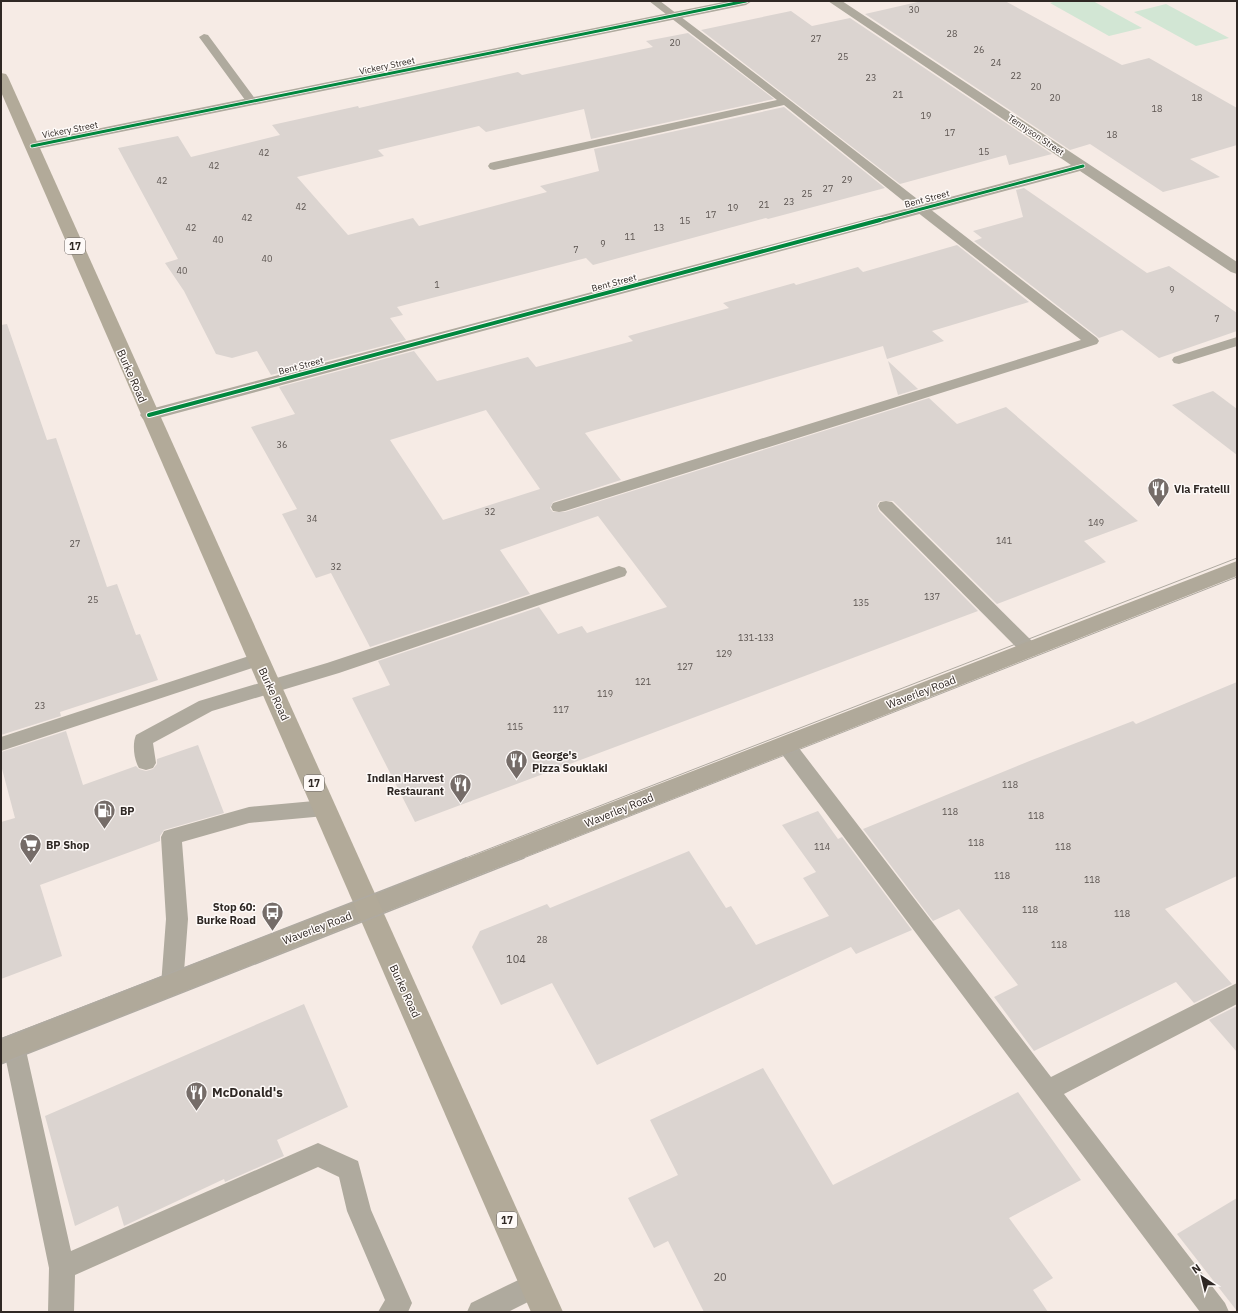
<svg xmlns="http://www.w3.org/2000/svg" width="1238" height="1313" viewBox="0 0 1238 1313" font-family="'IBM Plex Sans',sans-serif">
<rect width="100%" height="100%" fill="#f6ebe5"/>
<g fill="#d2e6d4">
<path d="M1056,1H1093L1142,28L1109,36L1050,3Z"/>
<path d="M1166,4L1229,38L1196,46L1134,12Z"/>
</g>
<g fill="#dbd4d0" fill-rule="evenodd">
<path d="M922,1H1005L1122,65L1149,58L1237,108V145L1190,159L1220,177L1163,192L1090,144L1070,150L865,14Z"/>
<path d="M791,11L812,26L850,18L1052,154L1009,165L1006,155L900,184L701,30Z"/>
<path d="M688,33L774,99L591,139L584,109L486,132L479,126L378,150L384,156L297,177L348,235L413,218L419,226L547,192L540,186L599,171L594,149L784,107L885,188L768,219L766,218L593,265L586,258L397,307L403,315L390,318L406,340L271,375L257,351L232,358L216,354L184,291L165,263L178,259L118,148L178,136L191,157L280,135L272,125L358,106L359,108L518,72L522,75L653,47L646,41Z"/>
<path d="M1024,188L1147,273L1169,266L1237,313V331L1159,358L1122,330L1099,338L974,241L982,238L973,231L1023,217L1016,190Z"/>
<path d="M957,245L1029,302L932,331L944,341L887,359L883,346L585,433L621,480L553,502L550,508L553,512H565L929,398L957,424L1006,407L1138,521L1084,541L1106,562L997,604L893,501H880L877,505L879,511L978,611L415,822L352,698L390,685L378,661L539,607L558,634L582,626L587,633L667,607L598,516L500,550L530,594L370,647L331,573L316,578L282,514L297,509L251,427L295,414L279,387L414,351L437,381L528,357L536,367L633,341L628,336L729,308L723,303L794,283L796,285L858,267L863,272ZM486,410L540,489L443,520L390,440Z"/>
<path d="M7,324L47,440L56,438L107,587L117,584L136,635L140,634L158,680L60,712L61,716L1,735V325Z"/>
<path d="M888,361L918,389L898,395Z"/>
<path d="M1213,391L1237,409V455L1172,405Z"/>
<path d="M1237,682V876L1165,909L1232,984L1194,1003L1176,982L1034,1051L994,997L1018,985L959,909L933,921L863,829L1032,760L1133,721L1136,724Z"/>
<path d="M66,731L83,785L136,766L139,769L146,771L153,769L157,764V759L198,745L224,813L164,830L160,836V841L40,885L62,956L1,979V822L15,818L1,765V752Z"/>
<path d="M818,811L838,839L842,837L912,930L856,954L851,947L597,1065L552,983L501,1005L472,947L480,931L547,904L550,908L689,851L726,908L731,906L756,945L829,916L803,878L816,872L782,825Z"/>
<path d="M304,1004L348,1107L277,1140L284,1156L225,1182L224,1179L124,1226L118,1206L75,1226L45,1116Z"/>
<path d="M1237,1006V1052L1209,1020Z"/>
<path d="M763,1068L833,1185L1018,1092L1081,1180L1009,1218L1053,1278L1033,1290L1048,1312H704L668,1241L654,1248L628,1198L678,1175L650,1120Z"/>
<path d="M1237,1198V1311L1177,1234Z"/>
</g>
<g fill="none" stroke-linecap="round" stroke-linejoin="round">
<g fill="#afaa9e" fill-rule="evenodd">
<path d="M649,1H660C807,112 951,226 1097,338L1099,341L1097,344L565,511L559,512L553,511L551,507L553,503L1081,340L917,212L784,105L494,170L490,169L488,166L490,163L494,162L777,100Z"/>
<path d="M204,34L208,35L256,100L258,102L256,104H248L199,37Z"/>
<path d="M1237,337V346L1179,364L1174,363L1172,360L1174,357Z"/>
<path d="M886,501L892,502L1036,645L1039,650L1036,655L1030,656L1024,655L880,510L878,506L880,502Z"/>
<path d="M619,566L625,568L627,572L625,576L339,673L212,711L153,743L156,763L153,768L146,770L139,768C134,760 132,744 136,735L199,701L327,663Z"/>
<path d="M258,653L264,654L267,659L264,664L1,751V737Z"/>
<path d="M785,737L792,739L1051,1077L1237,983V1004L1064,1094L1225,1303L1229,1312H1200L778,749L775,744L778,739Z"/>
<path d="M325,800L332,802L335,808L332,814L325,816L249,823L182,842L188,919L183,985L180,992L172,995L164,992L161,985L166,919L161,837L164,831L249,807Z"/>
<path d="M14,1036L22,1039L25,1046L71,1251L318,1143L358,1161L371,1210L412,1303L408,1312H378L385,1300L347,1211L339,1177L318,1167L75,1275L74,1312H48L49,1268L3,1046L6,1039Z"/>
<path d="M535,1272L544,1276L548,1285L544,1294L508,1312H467L471,1303Z"/>
</g>
<g fill="#afaa9e" fill-rule="evenodd">
<path d="M728,1H752L746,5L32,150L27,149L25,146L27,143L32,142Z"/>
<path d="M828,1H842L1237,262V274L1231,272L1080,171L155,419L149,421L143,419L140,415L143,411L1071,165Z"/>
</g>
<path fill="#b0a99a" fill-rule="evenodd" d="M1237,561V576L1,1064V1038Z"/>
<path fill="#b2aa99" fill-rule="evenodd" d="M1,73L6,74L8,77L563,1312H531L1,92Z"/>
<g stroke="#afaaa1" stroke-width="1">
<path d="M463,859L1237,558"/>
<path d="M521,859L1237,577"/>
</g>
<g stroke="#afaaa1" stroke-width="1.5">
<path d="M1,1039L466,858"/>
<path d="M1,1064L524,858"/>
</g>
<defs>
<g id="cycleway-far1">
<path d="M32,146L746,1"/>
<path d="M876,221L1083,166"/>
</g>
<path id="cycleway" d="M149,415L880,220"/>
</defs>
<use href="#cycleway-far1" stroke="#fefaf8" stroke-width="4.5"/>
<use href="#cycleway" stroke="#fefaf8" stroke-width="6"/>
<use href="#cycleway-far1" stroke="#00873e" stroke-width="3"/>
<use href="#cycleway" stroke="#00873e" stroke-width="4"/>
</g>
<defs>
<symbol id="restaurant-pin" viewBox="-11 -11 22 30"><path d="M0 17L-7.5 6A9.5 9.5 0 1 1 7.5 6Z" fill="#756c68" stroke="#fefaf8"/><path d="M-5-6h1v4h1v-4h1v4h1v-4h1v5L-1.5 .5V6h-2V.5L-5-1ZM5-6V6H3V1.5H1.5Q1.5-4 5-6Z" fill="#fff"/></symbol>
<symbol id="fuel-pin" viewBox="-11 -11 22 30"><path d="M0 17L-7.5 6A9.5 9.5 0 1 1 7.5 6Z" fill="#756c68" stroke="#fefaf8"/><path d="M-5.5-6h7V0h2V4h1.3V-2.5L3-4.5l.8-.8L6-3V5H2.5V1h-1V6h-7ZM-4.2-4.7v3.2H.2V-4.7Z" fill="#fff"/></symbol>
<symbol id="supermarket-pin" viewBox="-11 -11 22 30"><path d="M0 17L-7.5 6A9.5 9.5 0 1 1 7.5 6Z" fill="#756c68" stroke="#fefaf8"/><path d="M-6-5.5h2.5l.6 2H6L4.5 2H-2.5L-4.4-4H-6ZM-1.5 3.2a1.3 1.3 0 1 0 .1 0ZM3 3.2a1.3 1.3 0 1 0 .1 0Z" fill="#fff"/></symbol>
<symbol id="bus-pin" viewBox="-11 -11 22 30"><path d="M0 17L-7.5 6A9.5 9.5 0 1 1 7.5 6Z" fill="#756c68" stroke="#fefaf8"/><path d="M-5-6H5V4H4V6H2V4H-2V6H-4V4H-5ZM-3.5-4V0h7V-4ZM-3.5 1.2v1.5H-2V1.2ZM2 1.2v1.5H3.5V1.2Z" fill="#fff"/></symbol>
</defs>
<g fill-rule="evenodd">
<use href="#restaurant-pin" x="1146" y="476" width="25" height="34"/>
<use href="#restaurant-pin" x="504" y="748" width="25" height="34"/>
<use href="#restaurant-pin" x="448" y="772" width="25" height="34"/>
<use href="#fuel-pin" x="92" y="798" width="25" height="34"/>
<use href="#supermarket-pin" x="18" y="832" width="25" height="34"/>
<use href="#bus-pin" x="260" y="900" width="25" height="34"/>
<use href="#restaurant-pin" x="184" y="1080" width="25" height="34"/>
</g>
<g text-anchor="middle" stroke-width="3" stroke-linejoin="round" paint-order="stroke">
<g font-size="9" fill="#5b5450">
<text x="914" y="13">30</text>
<text x="952" y="37">28</text>
<text x="816" y="42">27</text>
<text x="675" y="46">20</text>
<text x="979" y="53">26</text>
<text x="843" y="60">25</text>
<text x="996" y="66">24</text>
<text x="1016" y="79">22</text>
<text x="871" y="81">23</text>
<text x="1036" y="90">20</text>
<text x="898" y="98">21</text>
<text x="1055" y="101">20</text>
<text x="1197" y="101">18</text>
<text x="1157" y="112">18</text>
<text x="926" y="119">19</text>
<text x="950" y="136">17</text>
<text x="1112" y="138">18</text>
<text x="984" y="155">15</text>
<text x="264" y="156">42</text>
<text x="214" y="169">42</text>
<text x="847" y="183">29</text>
<text x="162" y="184">42</text>
<text x="828" y="192">27</text>
<text x="807" y="197">25</text>
<text x="789" y="205">23</text>
<text x="764" y="208">21</text>
<text x="301" y="210">42</text>
<text x="733" y="211">19</text>
<text x="711" y="218">17</text>
<text x="247" y="221">42</text>
<text x="685" y="224">15</text>
<text x="191" y="231">42</text>
<text x="659" y="231">13</text>
<text x="630" y="240">11</text>
<text x="218" y="243">40</text>
<text x="603" y="247">9</text>
<text x="576" y="253">7</text>
<text x="267" y="262">40</text>
<text x="182" y="274">40</text>
<text x="437" y="288">1</text>
<text x="1172" y="293">9</text>
<text x="1217" y="322">7</text>
<text x="282" y="448">36</text>
<text x="490" y="515">32</text>
<text x="312" y="522">34</text>
<text x="1096" y="526">149</text>
<text x="1004" y="544">141</text>
<text x="75" y="547">27</text>
<text x="336" y="570">32</text>
<text x="932" y="600">137</text>
<text x="93" y="603">25</text>
<text x="861" y="606">135</text>
<text x="756" y="641">131-133</text>
<text x="724" y="657">129</text>
<text x="685" y="670">127</text>
<text x="643" y="685">121</text>
<text x="605" y="697">119</text>
<text x="40" y="709">23</text>
<text x="561" y="713">117</text>
<text x="515" y="730">115</text>
<text x="1010" y="788">118</text>
<text x="950" y="815">118</text>
<text x="1036" y="819">118</text>
<text x="976" y="846">118</text>
<text x="822" y="850">114</text>
<text x="1063" y="850">118</text>
<text x="1002" y="879">118</text>
<text x="1092" y="883">118</text>
<text x="1030" y="913">118</text>
<text x="1122" y="917">118</text>
<text x="542" y="943">28</text>
<text x="1059" y="948">118</text>
</g>
<g font-size="9" fill="#2f2824" stroke="#fefaf8">
<text transform="translate(387 66) rotate(-12)" y="3">Vickery Street</text>
<text transform="translate(70 130) rotate(-11)" y="3">Vickery Street</text>
<text transform="translate(1036 135) rotate(34)" y="3">Tennyson Street</text>
<text transform="translate(927 199) rotate(-15)" y="3">Bent Street</text>
<text transform="translate(614 283) rotate(-15)" y="3">Bent Street</text>
<text transform="translate(301 366) rotate(-15)" y="3">Bent Street</text>
</g>
<g fill="#fefaf8" stroke="#6d6764" stroke-width="1">
<rect x="65" y="238" width="20" height="16" rx="3"/>
<rect x="304" y="775" width="20" height="16" rx="3"/>
<rect x="497" y="1212" width="20" height="16" rx="3"/>
</g>
<g font-size="10" font-weight="bold" fill="#2f2824">
<text x="75" y="250">17</text>
<text x="314" y="787">17</text>
<text x="507" y="1224">17</text>
</g>
<g font-size="11" fill="#2f2824" stroke="#fefaf8">
<text transform="translate(132 376) rotate(66)" y="4">Burke Road</text>
<text transform="translate(921 692) rotate(-21)" y="4">Waverley Road</text>
<text transform="translate(274 694) rotate(65)" y="4">Burke Road</text>
<text transform="translate(619 810) rotate(-22)" y="4">Waverley Road</text>
<text transform="translate(317 928) rotate(-21)" y="4">Waverley Road</text>
<text transform="translate(405 991) rotate(65)" y="4">Burke Road</text>
</g>
<g font-size="11" font-weight="bold" fill="#2f2824" stroke="#fefaf8" text-anchor="start">
<text x="1174" y="493">Via Fratelli</text>
<text x="532" y="759">George's<tspan x="532" dy="13">Pizza Souklaki</tspan></text>
<text x="444" y="782" text-anchor="end">Indian Harvest<tspan x="444" dy="13">Restaurant</tspan></text>
<text x="120" y="815">BP</text>
<text x="46" y="849">BP Shop</text>
<text x="256" y="911" text-anchor="end">Stop 60:<tspan x="256" dy="13">Burke Road</tspan></text>
</g>
<g font-size="11" fill="#5b5450">
<text x="516" y="963">104</text>
<text x="720" y="1281">20</text>
</g>
<g font-size="13" font-weight="bold" fill="#2f2824" stroke="#fefaf8" text-anchor="start">
<text x="212" y="1097">McDonald's</text>
</g>
</g>
<rect width="1238" height="1313" fill="none" stroke="#2f2824" stroke-width="4"/>
<g transform="translate(1202 1277) rotate(325)" stroke="#fefaf8" stroke-width="3" paint-order="stroke">
<path d="M0-3L7 15L0 10L-7 15Z" fill="#2f2824"/>
<text y="-6" font-size="11" font-weight="bold" text-anchor="middle" fill="#2f2824">N</text>
</g>
</svg>
